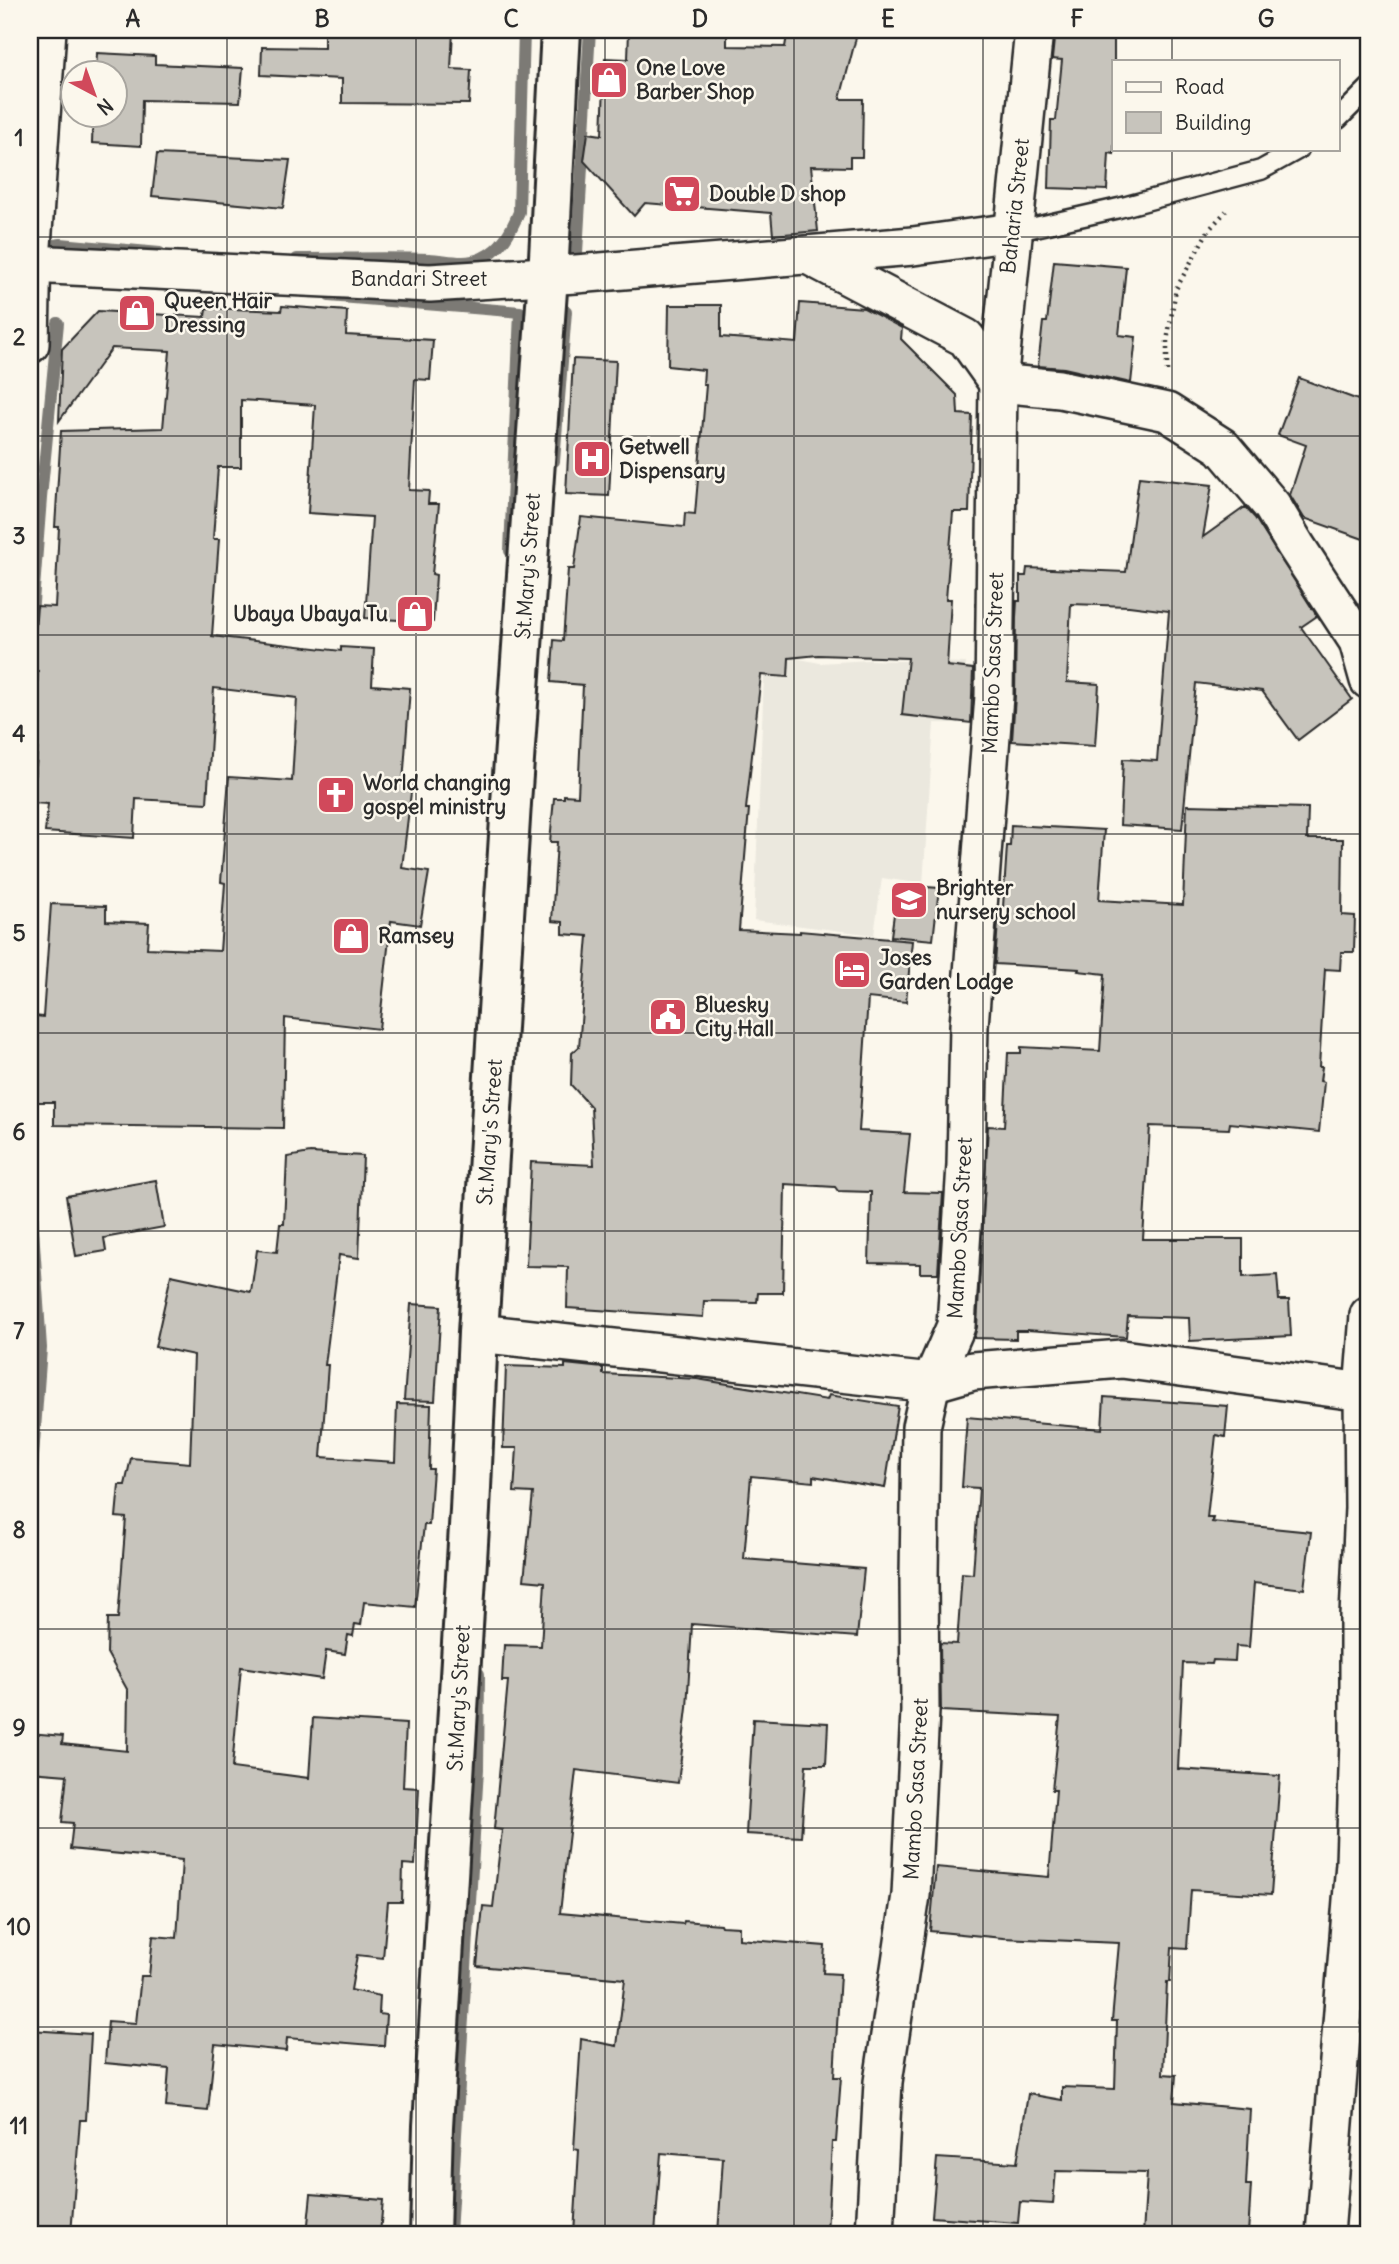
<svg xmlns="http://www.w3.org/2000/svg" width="1399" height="2264" viewBox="0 0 1399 2264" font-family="Delius,sans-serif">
<rect width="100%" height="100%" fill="#fbf7ec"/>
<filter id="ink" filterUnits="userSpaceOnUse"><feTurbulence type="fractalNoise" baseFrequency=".0143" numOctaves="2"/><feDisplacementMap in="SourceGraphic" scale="14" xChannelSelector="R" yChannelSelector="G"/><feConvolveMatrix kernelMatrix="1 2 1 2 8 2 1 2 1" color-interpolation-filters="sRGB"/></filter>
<g filter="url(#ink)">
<path fill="#ebe8de" d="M765,652L820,663L869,660L966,663L959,723H934L923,884L882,878L874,935L754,920Z"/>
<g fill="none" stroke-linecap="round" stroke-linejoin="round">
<g stroke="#7b7a75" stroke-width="12">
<path d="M49,246L61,244L160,253"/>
<path d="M297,259C341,259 385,257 429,259C448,260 464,266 482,258C502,249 511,231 519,212L524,30"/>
<path d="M576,270L590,30"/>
<path d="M329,296L520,312L510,551"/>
<path d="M554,461L566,311"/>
<path d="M30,641L41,498L58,323"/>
<path d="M30,1184L41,1348L30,1497"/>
<path d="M450,2234L478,1769L479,1674"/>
</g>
</g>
<g fill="#c7c4bc" stroke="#2b2b2b" stroke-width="2">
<path d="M324,30H453L451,69L471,70L469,104L342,103V79L261,75L262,47L324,48Z"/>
<path d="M629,30H727V46L785,47L788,30H858L840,99H863L862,157H850V167L811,166L818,231L773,235L771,213L645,203L634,216L584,161L588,133L602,135L605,58L628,59Z"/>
<path d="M1055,30H1114V154L1109,153L1107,190L1049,188L1051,120H1056L1062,60L1052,59Z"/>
<path d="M97,53L155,56V64L243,68L240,102L142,100L141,146L92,143L93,116H116V74H96Z"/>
<path d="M157,154L290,160L283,208L152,196Z"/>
<path d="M1054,261L1126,267L1119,335L1136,337L1131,383L1064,368L1038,366L1043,322H1047Z"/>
<path d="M800,303L864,308L902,328L901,339L957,395L958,414L972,415L969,512H953L946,599H951L947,666L973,669L971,723L902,715L908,658L818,655L789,658L788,677L761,675L746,809H749L739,930L800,933V931L912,941L906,1002L868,998L859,1131L910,1134L904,1192L943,1193L938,1273H920V1264L869,1263L871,1192L838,1191L835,1187L785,1184L783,1293H758L757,1302L704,1301L703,1317L567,1308L568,1267L526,1266L531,1162L594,1165L591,1107L571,1085L572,1053L579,1047L588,936L563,934V922L552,921L557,842H550L554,798H564V795L578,796L583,685L551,682L554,640L563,641L568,569H574L581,517L684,527L685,513L695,514L706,385H703L704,370L668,366L669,305H721V337L797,343Z"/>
<path d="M282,306L347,311L346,335L433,340L430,380L415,379L409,490L429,491L428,504H439L432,574L436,575L433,622L365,618L372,517L308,513L315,405L241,400V467H218L213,539H219L212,636L341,651V647L374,649L372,685L410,688L403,783L412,784L402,868L429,872L420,925L391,921L379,1029L285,1018L283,1128L54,1125V1102H30V1071L35,1016L43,1017L51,904L106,906V921L149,923L147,948L220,951L225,883L221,882L229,777L292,781L297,698L214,688L207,803L136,799L134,838L45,832L48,804L33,803L38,743H33L38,671H32L37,606L55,607L59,527H55L61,431L163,428L170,351L112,348L59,421L62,349L98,311L205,317L206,308L281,311Z"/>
<path d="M573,359L616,361L609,496L566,494Z"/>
<path d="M1299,378L1369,404V541L1304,518L1290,495L1306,445L1278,435Z"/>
<path d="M1139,477L1212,485L1203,537L1245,507L1255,518L1317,616L1301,627L1352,699L1298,740L1262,691L1196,683L1182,829L1120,825L1123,759L1157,761L1169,611L1129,606L1071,604L1067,682L1099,684L1095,746L1012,741L1015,696L1016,617L1017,601H1020V576H1026L1027,568L1126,572Z"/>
<path d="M1187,805L1308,808L1307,839H1343L1342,915L1355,916L1354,952H1341L1340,970L1325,969L1319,1067H1322L1320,1081L1324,1082L1319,1132L1230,1123L1229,1129L1150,1126L1143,1239H1243V1277L1277,1275L1279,1300H1289L1291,1336L1190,1341L1189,1318L1128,1316L1126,1337L1027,1330V1331H1016V1339L974,1338L977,1327L988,1126L1004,1127L1008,1053H1021V1047L1100,1051L1105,974L1078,971L1079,969L995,964L999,907H1003L1007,846H1010L1011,825L1104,830L1099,900L1183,905Z"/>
<path d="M898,885L939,888L933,940L891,936Z"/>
<path d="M310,1153L363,1156L359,1258L339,1255L325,1365H328L321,1457L395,1462L397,1404L431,1405L429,1469H433L429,1525H424L415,1607L364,1602L361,1625L355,1624L353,1636L348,1635L345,1654L326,1651L322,1679L241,1667L232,1768L309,1778L313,1718L406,1724L403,1787L419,1788L415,1865L403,1864L402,1902H388L383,1958L357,1955L351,1990L380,1996L379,2014L386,2015L384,2046L287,2038L286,2051L215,2044L208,2111L166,2107L169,2069L105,2063L108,2021L136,2023L141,1976H149L153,1936L177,1938L182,1860L70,1849L73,1823L62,1822L67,1775L30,1772V1733L63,1736L62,1744L127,1751L128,1691L107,1653L108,1618H118L126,1518L116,1517L119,1485H125L131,1458L190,1463L194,1355L155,1347L171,1275L251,1292L257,1250L277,1252L280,1224H284L287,1157Z"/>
<path d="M156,1180L164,1227L104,1238L106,1251L76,1256L66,1196Z"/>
<path d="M411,1304L441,1306L435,1401L404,1400Z"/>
<path d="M565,1364L603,1368V1374L697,1379L827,1400L829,1395L898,1406L885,1488L813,1476V1482L751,1476L744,1559L864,1569L857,1637L692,1624L687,1708L678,1783L576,1770L560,1913L683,1924L684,1921L720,1924L721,1926L739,1927V1939L825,1946L823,1973L840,1974L834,2077H841L836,2142H832L827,2234H718L723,2158L661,2153L655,2234H574L579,2150L574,2149L581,2039L617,2046L625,1979L477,1966L483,1906L493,1907L502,1830L494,1829L508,1681H502L504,1645L541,1646L545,1582L524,1580L533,1493L514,1492L517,1448H503L506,1366L565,1368Z"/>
<path d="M1104,1397L1228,1406L1225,1437L1216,1435L1207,1518H1213L1212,1522L1311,1532L1304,1589L1254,1583L1249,1647L1236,1646L1235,1661L1213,1660L1212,1664L1183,1663L1178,1769L1280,1776L1271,1895L1191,1890L1187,1948L1172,1947L1170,1982H1167L1163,2074L1176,2075L1174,2102L1250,2109L1246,2185H1251L1248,2234H1143L1147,2173L1056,2171L1053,2204L1020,2202L1018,2223L932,2217L937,2158L1017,2163L1028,2094L1062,2100V2087L1115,2089L1117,2021H1112L1119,1943L1003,1938L930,1931L936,1867L1049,1877L1056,1790H1052L1060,1717L941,1711L940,1643L957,1644L962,1573L973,1574L979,1488L962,1487L967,1417L1102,1429Z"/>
<path d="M753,1719L828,1723L826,1765H806L801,1837L746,1834Z"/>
<path d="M30,2030L91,2034L86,2120H80L71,2234H30Z"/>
<path d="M311,2194L383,2200L380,2234H307Z"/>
</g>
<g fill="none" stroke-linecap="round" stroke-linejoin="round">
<defs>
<g id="lane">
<path d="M1338,119L1369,88"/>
<path d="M1013,232L1119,208L1261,170L1299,149"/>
</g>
<g id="street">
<path d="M808,255L966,338L998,383"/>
<path d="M30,264L430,283L576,274L913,246L1013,232"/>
<path d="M30,344L32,246L47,30"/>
<path d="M998,383L1060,389L1167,412L1222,447L1272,506L1296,546L1358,641L1369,680"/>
<path d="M478,1333L931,1383L973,1371L1122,1359L1363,1392"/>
<path d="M875,2234L883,2082L911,1895L920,1711L919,1577L921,1427L931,1383L956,1326L966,1165L969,1026L994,696L998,383L1034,30"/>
<path d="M1325,2234L1355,1863L1359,1740V1616L1364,1508L1363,1392L1369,1315"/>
</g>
<path id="secondary" d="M430,2234L433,2126L470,1510L478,1333L511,803L548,276L561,30"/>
</defs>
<use href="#lane" stroke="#2b2b2b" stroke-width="23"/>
<use href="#street" stroke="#2b2b2b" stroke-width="42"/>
<use href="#secondary" stroke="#2b2b2b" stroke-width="44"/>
<path stroke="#2b2b2b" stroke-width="4.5" stroke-dasharray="2 5" stroke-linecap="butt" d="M1167,371V341L1176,289L1208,231L1226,211"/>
<use href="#lane" stroke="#fbf7ec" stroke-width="18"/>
<use href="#street" stroke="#fbf7ec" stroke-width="37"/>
<use href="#secondary" stroke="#fbf7ec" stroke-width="38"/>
</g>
</g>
<path fill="none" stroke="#2b2b2b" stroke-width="2" stroke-opacity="0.55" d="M227,30V2234M416,30V2234M605,30V2234M794,30V2234M983,30V2234M1172,30V61M1172,149V2234M30,237H1369M30,436H1369M30,635H1369M30,834H1369M30,1033H1369M30,1231H1369M30,1430H1369M30,1629H1369M30,1828H1369M30,2027H1369"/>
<defs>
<symbol id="shop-square" viewBox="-11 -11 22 22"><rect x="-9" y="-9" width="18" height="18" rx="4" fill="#d1495b" stroke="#fbf7ec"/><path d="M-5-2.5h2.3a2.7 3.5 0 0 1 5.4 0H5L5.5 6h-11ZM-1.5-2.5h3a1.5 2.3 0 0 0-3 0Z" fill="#fff"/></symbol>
<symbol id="supermarket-square" viewBox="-11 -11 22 22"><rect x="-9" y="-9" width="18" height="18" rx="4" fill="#d1495b" stroke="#fbf7ec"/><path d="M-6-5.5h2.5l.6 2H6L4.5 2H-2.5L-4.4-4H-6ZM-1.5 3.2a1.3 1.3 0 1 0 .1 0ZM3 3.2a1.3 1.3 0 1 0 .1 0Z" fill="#fff"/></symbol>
<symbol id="hospital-square" viewBox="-11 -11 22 22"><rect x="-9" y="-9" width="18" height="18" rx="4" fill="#d1495b" stroke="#fbf7ec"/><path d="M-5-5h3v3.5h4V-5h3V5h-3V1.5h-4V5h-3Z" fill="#fff"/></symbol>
<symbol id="church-square" viewBox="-11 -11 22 22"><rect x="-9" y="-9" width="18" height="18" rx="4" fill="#d1495b" stroke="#fbf7ec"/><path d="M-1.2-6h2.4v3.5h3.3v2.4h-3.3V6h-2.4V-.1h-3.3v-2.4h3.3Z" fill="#fff"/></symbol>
<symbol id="school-square" viewBox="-11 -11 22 22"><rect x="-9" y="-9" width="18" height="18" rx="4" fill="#d1495b" stroke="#fbf7ec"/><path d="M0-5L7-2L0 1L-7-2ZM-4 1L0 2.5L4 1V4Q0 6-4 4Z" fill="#fff"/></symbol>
<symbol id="hotel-square" viewBox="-11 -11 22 22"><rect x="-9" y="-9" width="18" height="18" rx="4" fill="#d1495b" stroke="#fbf7ec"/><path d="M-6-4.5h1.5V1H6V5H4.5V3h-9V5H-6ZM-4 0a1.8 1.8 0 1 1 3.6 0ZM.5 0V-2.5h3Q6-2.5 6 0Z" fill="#fff"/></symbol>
<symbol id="civic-square" viewBox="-11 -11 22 22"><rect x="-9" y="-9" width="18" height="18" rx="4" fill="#d1495b" stroke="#fbf7ec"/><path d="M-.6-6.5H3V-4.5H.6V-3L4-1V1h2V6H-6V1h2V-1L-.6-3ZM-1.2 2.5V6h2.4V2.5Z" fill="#fff"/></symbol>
</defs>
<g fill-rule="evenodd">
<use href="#shop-square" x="587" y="58" width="44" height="44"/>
<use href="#supermarket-square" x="660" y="172" width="44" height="44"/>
<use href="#shop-square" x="115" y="291" width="44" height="44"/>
<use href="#hospital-square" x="570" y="437" width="44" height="44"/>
<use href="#shop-square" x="393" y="592" width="44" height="44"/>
<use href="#church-square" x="314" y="773" width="44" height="44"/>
<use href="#school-square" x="887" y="878" width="44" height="44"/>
<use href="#shop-square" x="329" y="914" width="44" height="44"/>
<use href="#hotel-square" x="830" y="948" width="44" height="44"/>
<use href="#civic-square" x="646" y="995" width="44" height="44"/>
</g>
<g text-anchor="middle" stroke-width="5" stroke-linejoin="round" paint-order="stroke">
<g font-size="21" font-weight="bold" fill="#2b2b2b" stroke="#fbf7ec" text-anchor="start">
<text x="636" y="75">One Love<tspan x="636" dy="24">Barber Shop</tspan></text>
<text x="709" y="201">Double D shop</text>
<text x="164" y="308">Queen Hair<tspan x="164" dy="24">Dressing</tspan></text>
<text x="619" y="454">Getwell<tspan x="619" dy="24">Dispensary</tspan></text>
<text x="388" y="621" text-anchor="end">Ubaya Ubaya Tu</text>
<text x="363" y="790">World changing<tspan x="363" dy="24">gospel ministry</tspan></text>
<text x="936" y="895">Brighter<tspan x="936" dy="24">nursery school</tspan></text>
<text x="378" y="943">Ramsey</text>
<text x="879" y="965">Joses<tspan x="879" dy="24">Garden Lodge</tspan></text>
<text x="695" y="1012">Bluesky<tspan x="695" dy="24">City Hall</tspan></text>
</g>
<g font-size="21" fill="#2b2b2b" stroke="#fbf7ec">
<text transform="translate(1015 206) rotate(-84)" y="7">Baharia Street</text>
<text x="419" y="286">Bandari Street</text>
<text transform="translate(528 566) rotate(-86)" y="7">St.Mary's Street</text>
<text transform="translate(993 663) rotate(-88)" y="7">Mambo Sasa Street</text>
<text transform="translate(490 1132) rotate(-86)" y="7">St.Mary's Street</text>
<text transform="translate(960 1228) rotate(-87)" y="7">Mambo Sasa Street</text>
<text transform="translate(459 1698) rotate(-87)" y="7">St.Mary's Street</text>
<text transform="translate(916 1789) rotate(-87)" y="7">Mambo Sasa Street</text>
</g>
</g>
<rect width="1399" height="2264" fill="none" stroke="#fbf7ec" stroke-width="77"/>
<rect x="1112" y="60" width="228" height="91" fill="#fbf7ec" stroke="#a8a59f" stroke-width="2"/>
<rect x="1126" y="82" width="35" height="10" fill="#fbf7ec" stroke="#a8a59f" stroke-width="2"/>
<text x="1175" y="94" font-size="21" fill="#2b2b2b">Road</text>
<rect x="1126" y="112" width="35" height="21" fill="#c7c4bc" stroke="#a8a59f" stroke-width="2"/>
<text x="1175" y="130" font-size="21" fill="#2b2b2b">Building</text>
<g transform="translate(94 94) rotate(139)"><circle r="33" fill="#fbf7ec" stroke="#a8a59f" stroke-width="2"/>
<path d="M0-5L12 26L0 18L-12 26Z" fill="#d1495b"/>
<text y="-10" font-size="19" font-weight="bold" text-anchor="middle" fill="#2b2b2b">N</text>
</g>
<rect x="38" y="38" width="1322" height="2188" fill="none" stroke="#2b2b2b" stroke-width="2.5"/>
<g font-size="23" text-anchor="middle" font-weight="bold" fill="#2b2b2b">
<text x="133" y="27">A</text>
<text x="322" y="27">B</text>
<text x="511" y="27">C</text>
<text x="700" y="27">D</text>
<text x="888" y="27">E</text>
<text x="1077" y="27">F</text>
<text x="1266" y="27">G</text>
<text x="19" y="146">1</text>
<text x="19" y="345">2</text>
<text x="19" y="544">3</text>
<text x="19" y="742">4</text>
<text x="19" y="941">5</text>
<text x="19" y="1140">6</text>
<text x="19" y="1339">7</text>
<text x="19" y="1538">8</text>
<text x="19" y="1736">9</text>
<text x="19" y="1935">10</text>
<text x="19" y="2134">11</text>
</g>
</svg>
